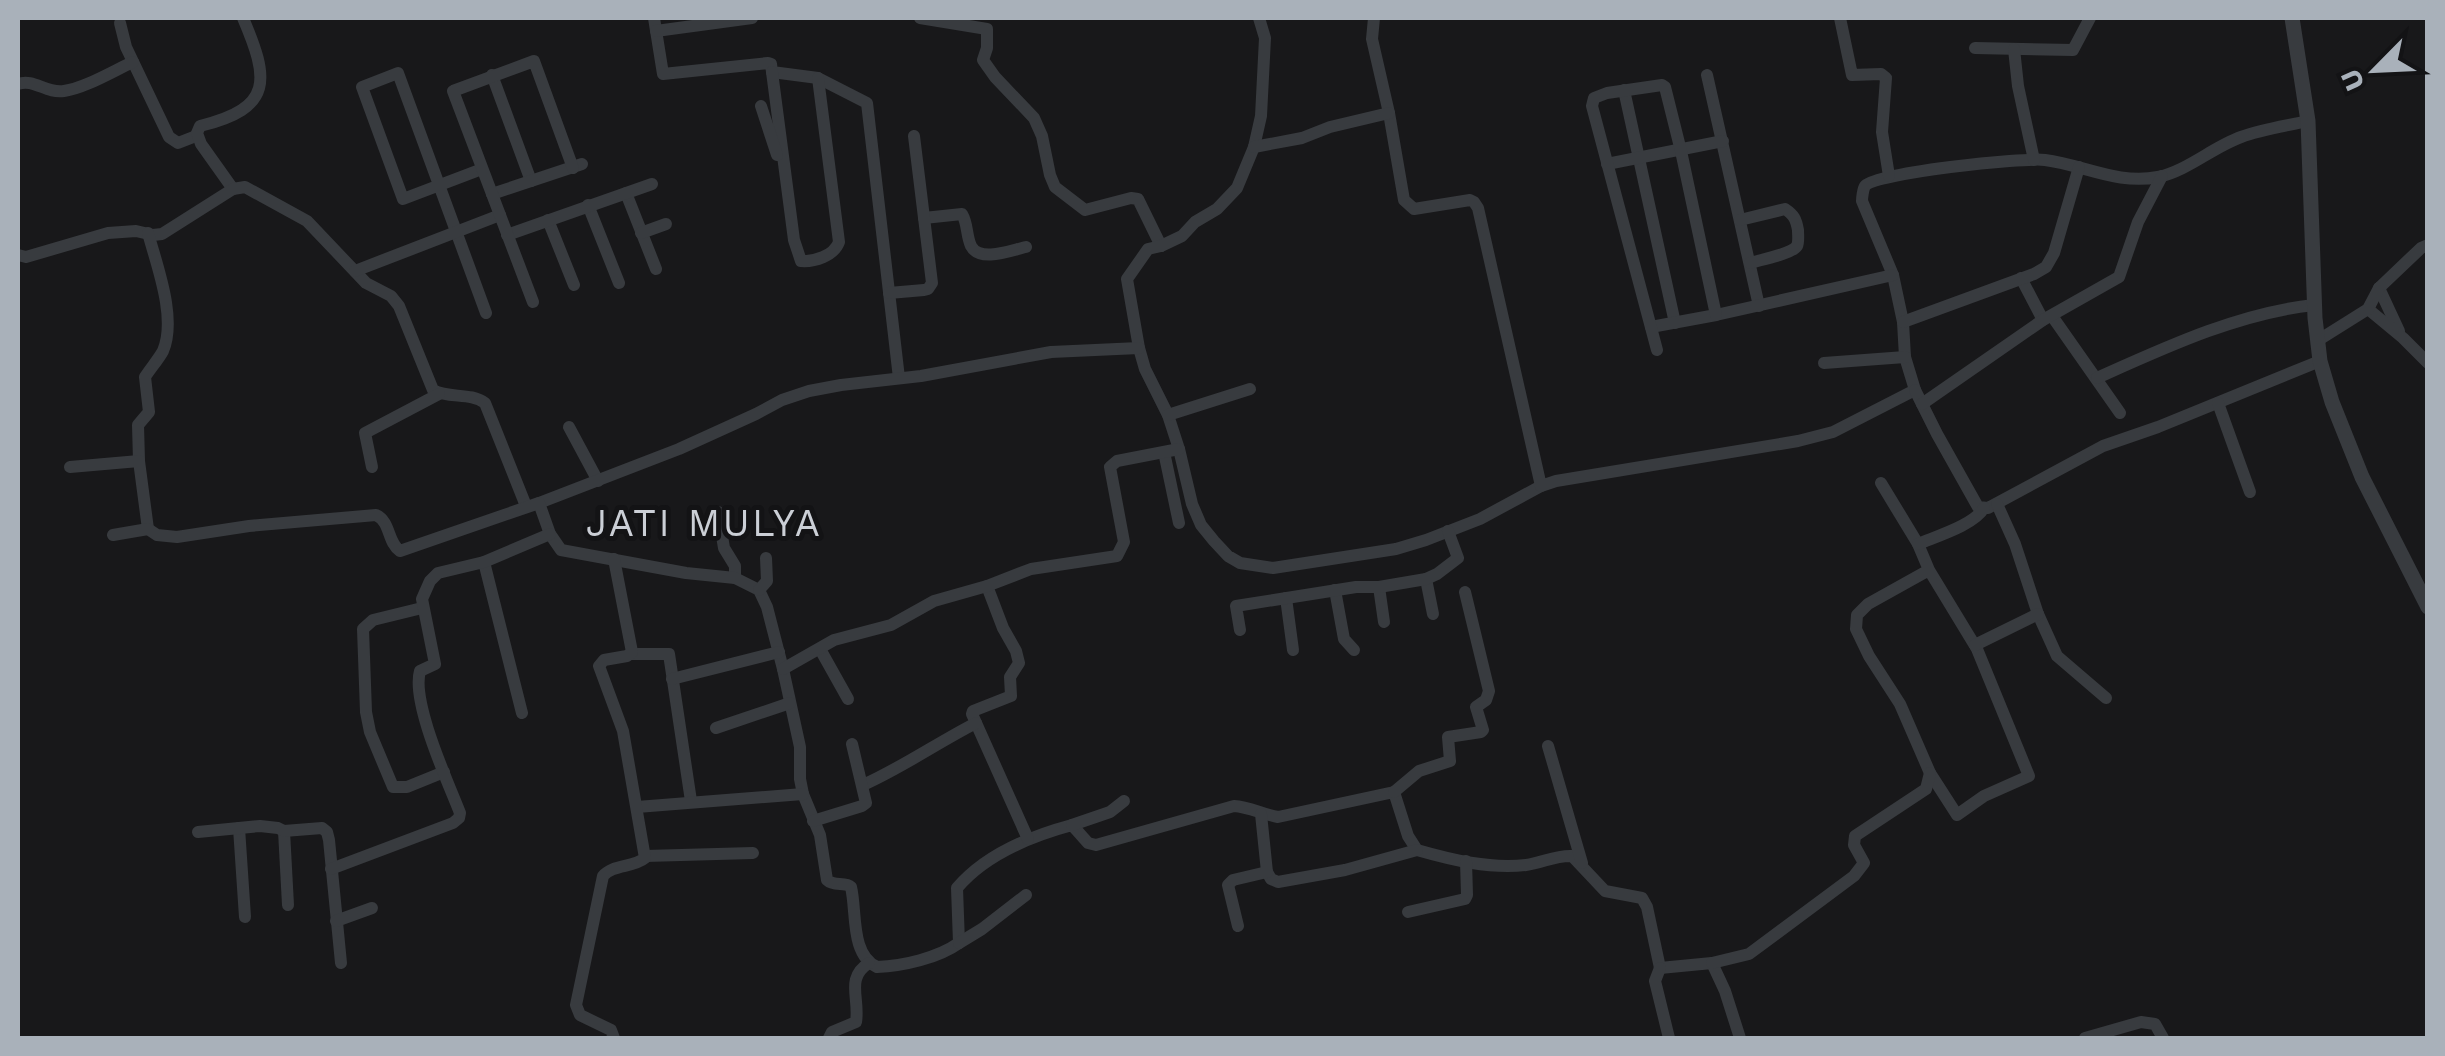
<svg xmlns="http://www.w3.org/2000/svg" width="2445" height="1056" viewBox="0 0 2445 1056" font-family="'Work Sans',sans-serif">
<rect width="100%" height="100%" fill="#18181a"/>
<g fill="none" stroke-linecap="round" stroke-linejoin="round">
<g stroke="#383b3f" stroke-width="12">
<path d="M654,18L663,74L768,63L771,64L772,72L818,78L867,103L899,378"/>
<path d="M920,18L987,29V48L983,60L995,77L1034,118L1042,136L1050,175L1055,187L1085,210L1131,198L1138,199L1161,246"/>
<path d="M1259,18L1265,38L1261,116L1254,147L1237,188L1217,209L1195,222L1182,236L1161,246L1148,249L1127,279L1139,348L1145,369L1168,415L1179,449L1192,504L1201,525L1214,541L1228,556L1240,563L1273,568L1396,549L1426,540L1480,519L1541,486"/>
<path d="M1374,18L1372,39L1389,113L1404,200L1414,209L1470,200L1474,202L1478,208L1541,486L1556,481L1798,441L1833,432L1915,390L1905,357L1903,322L1893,275L1862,201C1862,198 1863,189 1865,186C1874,173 2024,157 2045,160C2084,165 2118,185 2158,177C2187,171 2213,147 2241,137C2262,129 2286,126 2308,121"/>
<path d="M1840,18L1852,75L1881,74L1886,78L1882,132L1889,176"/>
<path d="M120,23L126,47L169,137L178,143L196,136"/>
<path d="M656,31L752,18"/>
<path d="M1975,48L2073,50L2090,18"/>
<path d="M2014,49L2018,86L2034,160"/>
<path d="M772,72L794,240L801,261C814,262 834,256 839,242L818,78"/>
<path d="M492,75L531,181"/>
<path d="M1707,75L1759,306"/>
<path d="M18,84C34,78 46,94 64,91C85,88 113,71 133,62"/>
<path d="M1624,90L1675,323"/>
<path d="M761,106L777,155"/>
<path d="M1254,147L1302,138L1330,127L1389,113"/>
<path d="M1607,164L1723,141"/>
<path d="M482,169L403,199L362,87L398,73C427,153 457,233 486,313"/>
<path d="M233,189L201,144L197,133L200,126C274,108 269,79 243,18"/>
<path d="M626,193L656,269"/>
<path d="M492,194L582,164"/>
<path d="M588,205L619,283"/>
<path d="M924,218L962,214C968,224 966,235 971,246C980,263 1012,250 1026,247"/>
<path d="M548,220L574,285"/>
<path d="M1740,220L1785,209C1794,215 1796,219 1798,230C1798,235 1799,242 1797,246C1792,254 1759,260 1750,263"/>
<path d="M641,233L666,224"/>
<path d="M507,235L652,184"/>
<path d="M18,255L26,257L108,233L136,231L153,235L162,234L233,189L245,187L307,221L366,283L391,296L399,306L433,390C449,399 470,392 485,403L526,506"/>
<path d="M355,271L500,215"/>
<path d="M2021,278L2043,320"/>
<path d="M2379,288L2399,331"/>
<path d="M889,293L924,290L928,289L932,283L914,136"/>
<path d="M533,302L453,91L534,61L573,168"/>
<path d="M2368,309L2403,338L2428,363"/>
<path d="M2052,316L2120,413"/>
<path d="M1903,322L2034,274L2046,267L2054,253L2079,167"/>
<path d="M1651,327L1716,315L1893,275"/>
<path d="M2317,341L2368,309L2379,288L2421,248L2428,245"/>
<path d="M1657,350L1592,106L1594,98L1607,93L1662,85L1665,87L1681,151L1716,315"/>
<path d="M1824,363L1905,357"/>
<path d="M2097,378C2166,347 2239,313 2314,305"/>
<path d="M1915,390L1937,434L1978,507L1988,508L2103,446L2158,427L2320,361"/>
<path d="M2218,403L2250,492"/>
<path d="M1922,404L2043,320L2119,277L2138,222L2162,176"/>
<path d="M1168,415L1250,389"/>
<path d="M569,427L598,481"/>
<path d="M1164,452L1179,523"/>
<path d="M139,461L138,425L149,412L145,377C150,369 158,360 163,351C177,318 157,266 148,233"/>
<path d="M70,467L139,461L148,529"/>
<path d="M372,467L365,433L439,394"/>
<path d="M1881,483L1918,544L1929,570L1977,649L2029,776L1984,796L1957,815L1930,773L1900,704L1869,656L1856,629L1857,615L1868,604L1929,570"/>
<path d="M539,503L679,449L756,414L782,400L809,391L841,385L921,376L1051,352L1139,348"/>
<path d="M1997,504L2015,544L2038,614L2057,656L2106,698"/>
<path d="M718,512L724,548L735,566V578"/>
<path d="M113,535L148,529L157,535L177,537L249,526L376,515C391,522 387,542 400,551L539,503L550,534L561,550L686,573L735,578L759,590L767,607L783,669L800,747V779L803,794L820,835L827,880C834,887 845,881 851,887C857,912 850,954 877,967C903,966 938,958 959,943L957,888C985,855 1031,836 1072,825L1088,843L1096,845L1234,806C1249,807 1262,814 1278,817L1394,792L1408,836L1417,850C1452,860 1489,869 1526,865C1542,863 1556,855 1572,856L1605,891L1642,898L1647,907L1660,968L1712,963L1725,991L1740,1038"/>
<path d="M1918,544C1937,536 1974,525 1984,508"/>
<path d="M484,562L522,713"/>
<path d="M1426,579L1433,614"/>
<path d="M987,586L1003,628L1016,651L1019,663L1010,677L1011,696L973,711L972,714L1028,839"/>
<path d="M1379,587L1384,622"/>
<path d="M759,590L767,581L766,558"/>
<path d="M1335,590L1344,639L1354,650"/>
<path d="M1286,598L1293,650"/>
<path d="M422,608L373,620L363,629L366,712L370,732L393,787H407L444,772"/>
<path d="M1240,630L1236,606L1356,587H1379L1426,579L1437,574L1458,558L1448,531"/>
<path d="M1975,645L2038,614"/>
<path d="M820,649L848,699"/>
<path d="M631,654H669L691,801"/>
<path d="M783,669L834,640L891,625L934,601L987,586L1031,569L1117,556L1124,542L1110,467L1117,461L1179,449"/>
<path d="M672,679L779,652"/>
<path d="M716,728L790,703"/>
<path d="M1548,746L1582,863"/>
<path d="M863,785C903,767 937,743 976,723"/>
<path d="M1394,792L1419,771L1450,761L1448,737L1481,732L1483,730L1476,707L1486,700L1489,691L1465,592"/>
<path d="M637,807L803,794"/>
<path d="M813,821L862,806L866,803L852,744"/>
<path d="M1072,825L1110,812L1124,801"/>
<path d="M239,828L245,917"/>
<path d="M284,831L288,905"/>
<path d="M198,832L260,826L278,828L284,831L322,828L327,832L329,840L341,963"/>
<path d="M645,856L753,853"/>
<path d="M331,869L453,823L459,818L460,813C448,782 411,702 420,671L435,664L422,599L430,581L438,573L484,562L550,534"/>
<path d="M1267,872L1271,879L1278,882L1345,870L1417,850"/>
<path d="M1408,912L1465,899L1467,895L1466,861"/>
<path d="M336,921L372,908"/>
<path d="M1238,926L1228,885L1233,880L1267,872L1261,814"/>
<path d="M959,943L982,929L1026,895"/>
<path d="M1712,963L1749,954L1854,876L1864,863L1854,845L1855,836L1926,789L1930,773"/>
<path d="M1660,968L1655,981L1669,1038"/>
<path d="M614,1038L611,1030L580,1015L576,1005L603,876C613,864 633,868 645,858L623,731L599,666L604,660L627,656L632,652L614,559"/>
<path d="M829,1038L832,1032L856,1022C860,998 845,978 869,963"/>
<path d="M2085,1038L2141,1022L2155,1024L2163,1038"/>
</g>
<path stroke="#383b3f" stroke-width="15" d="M2292,18L2308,121L2315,318L2320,361L2332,402L2362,477L2428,607"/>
</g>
<g text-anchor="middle" stroke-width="10" stroke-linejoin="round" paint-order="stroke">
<g font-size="38" letter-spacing="2.5" fill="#cbcfd6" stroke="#131315">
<text x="704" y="536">JATI MULYA</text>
</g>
</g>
<rect width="2445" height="1056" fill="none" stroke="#a9b1ba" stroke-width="40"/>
<g transform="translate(2375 70) rotate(246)" stroke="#131315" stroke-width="8" paint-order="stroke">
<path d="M0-8L18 38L0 25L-18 38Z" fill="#a9b1ba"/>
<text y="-15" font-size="28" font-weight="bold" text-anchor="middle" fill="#a9b1ba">U</text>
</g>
</svg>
